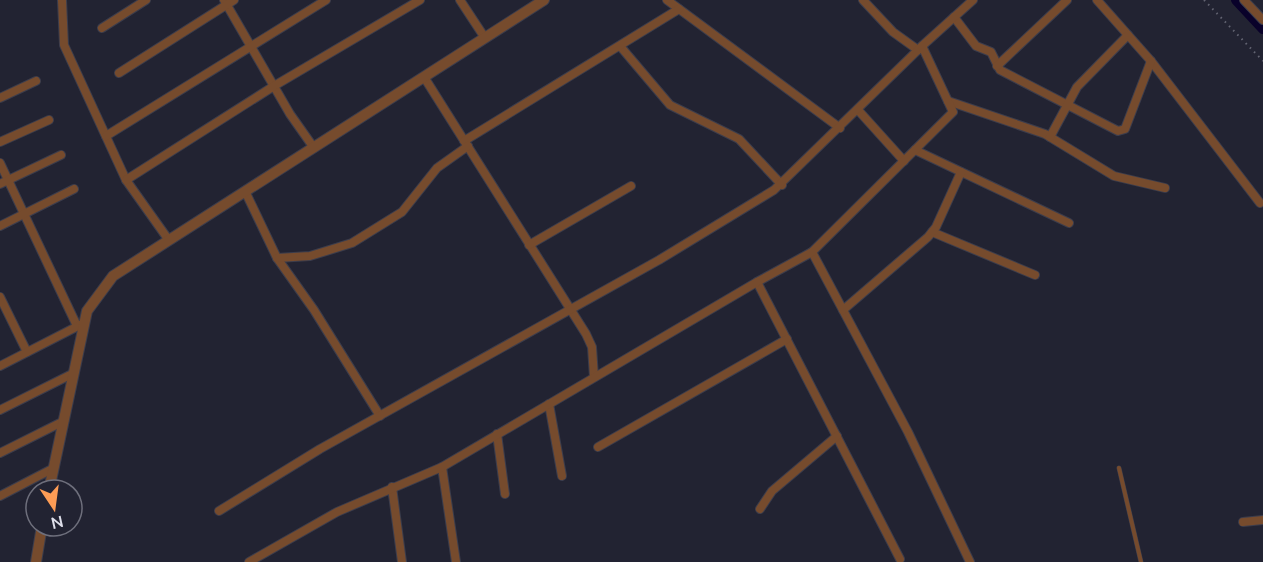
<svg xmlns="http://www.w3.org/2000/svg" width="1263" height="562" viewBox="0 0 1263 562" font-family="'Nunito Sans',sans-serif">
<rect width="100%" height="100%" fill="#222332"/>
<g fill="none" stroke-linecap="round" stroke-linejoin="round">
<path stroke="#09012a" stroke-width="10" d="M1236,0L1263,29"/>
<defs>
<path id="service" d="M1119,468L1141,562"/>
<g id="minor">
<path d="M62,0L64,45L126,180L168,239"/>
<path d="M224,0L290,114L314,148"/>
<path d="M460,0L485,38"/>
<path d="M667,0L840,128"/>
<path d="M863,0L893,32L918,50"/>
<path d="M1097,0L1151,61L1260,203"/>
<path d="M1244,0L1263,20"/>
<path d="M954,17L976,46L991,52L1000,70L1118,131L1125,129L1151,61"/>
<path d="M102,28L146,0"/>
<path d="M620,46L670,105L739,139L782,185"/>
<path d="M997,66L1067,0"/>
<path d="M119,73L234,0"/>
<path d="M424,77L586,334L592,347L594,377"/>
<path d="M0,98L36,81"/>
<path d="M948,101L1045,134L1114,176L1165,188"/>
<path d="M858,110L904,161"/>
<path d="M106,136L326,0"/>
<path d="M1050,137L1077,87L1128,35"/>
<path d="M464,141L679,9"/>
<path d="M0,142L49,120"/>
<path d="M915,150L1069,223"/>
<path d="M0,163L77,326"/>
<path d="M126,180L274,86L420,0"/>
<path d="M0,184L61,155"/>
<path d="M245,191L277,258L314,310L380,416"/>
<path d="M0,226L74,189"/>
<path d="M932,232L1035,275"/>
<path d="M529,245L631,186"/>
<path d="M812,252L908,432L970,562"/>
<path d="M277,258L310,256L352,243L402,212L437,168L468,146"/>
<path d="M757,282L900,559"/>
<path d="M0,297L27,352"/>
<path d="M843,310L928,237L936,227L961,172"/>
<path d="M0,366L82,324"/>
<path d="M549,404L562,476"/>
<path d="M0,410L74,373"/>
<path d="M497,434L505,494"/>
<path d="M598,447L787,339"/>
<path d="M0,453L64,421"/>
<path d="M442,467L456,562"/>
<path d="M392,487L402,562"/>
<path d="M0,496L54,468"/>
<path d="M760,509L772,491L837,436"/>
<path d="M219,511L320,449L659,260L774,190L922,46"/>
<path d="M1243,522L1263,520"/>
<path d="M249,562L337,512L442,467L757,282L812,252L953,112L922,46L973,0"/>
</g>
<g id="tertiary">
<path d="M49,490L87,311L113,276L544,0"/>
<path d="M36,562L42,526"/>
</g>
</defs>
<use href="#service" stroke="#3c3d4c" stroke-width="5"/>
<use href="#minor" stroke="#3c3d4c" stroke-width="10"/>
<use href="#tertiary" stroke="#3c3d4c" stroke-width="12"/>
<path stroke="#636472" stroke-width="2" stroke-dasharray="1.5 4.5" stroke-linecap="butt" d="M1204,0L1263,61"/>
<use href="#service" stroke="#764b2d" stroke-width="4"/>
<use href="#minor" stroke="#764b2d" stroke-width="8"/>
<use href="#tertiary" stroke="#764b2d" stroke-width="10"/>
</g>
<g transform="translate(54 508) rotate(167)"><circle r="28" fill="#222332" stroke="#6e6f7c" stroke-width="1.5"/>
<path d="M0-4.5L10 22L0 15L-10 22Z" fill="#fd9c55"/>
<text y="-9" font-size="16" font-weight="bold" text-anchor="middle" fill="#dfe0eb">N</text>
</g>
</svg>
